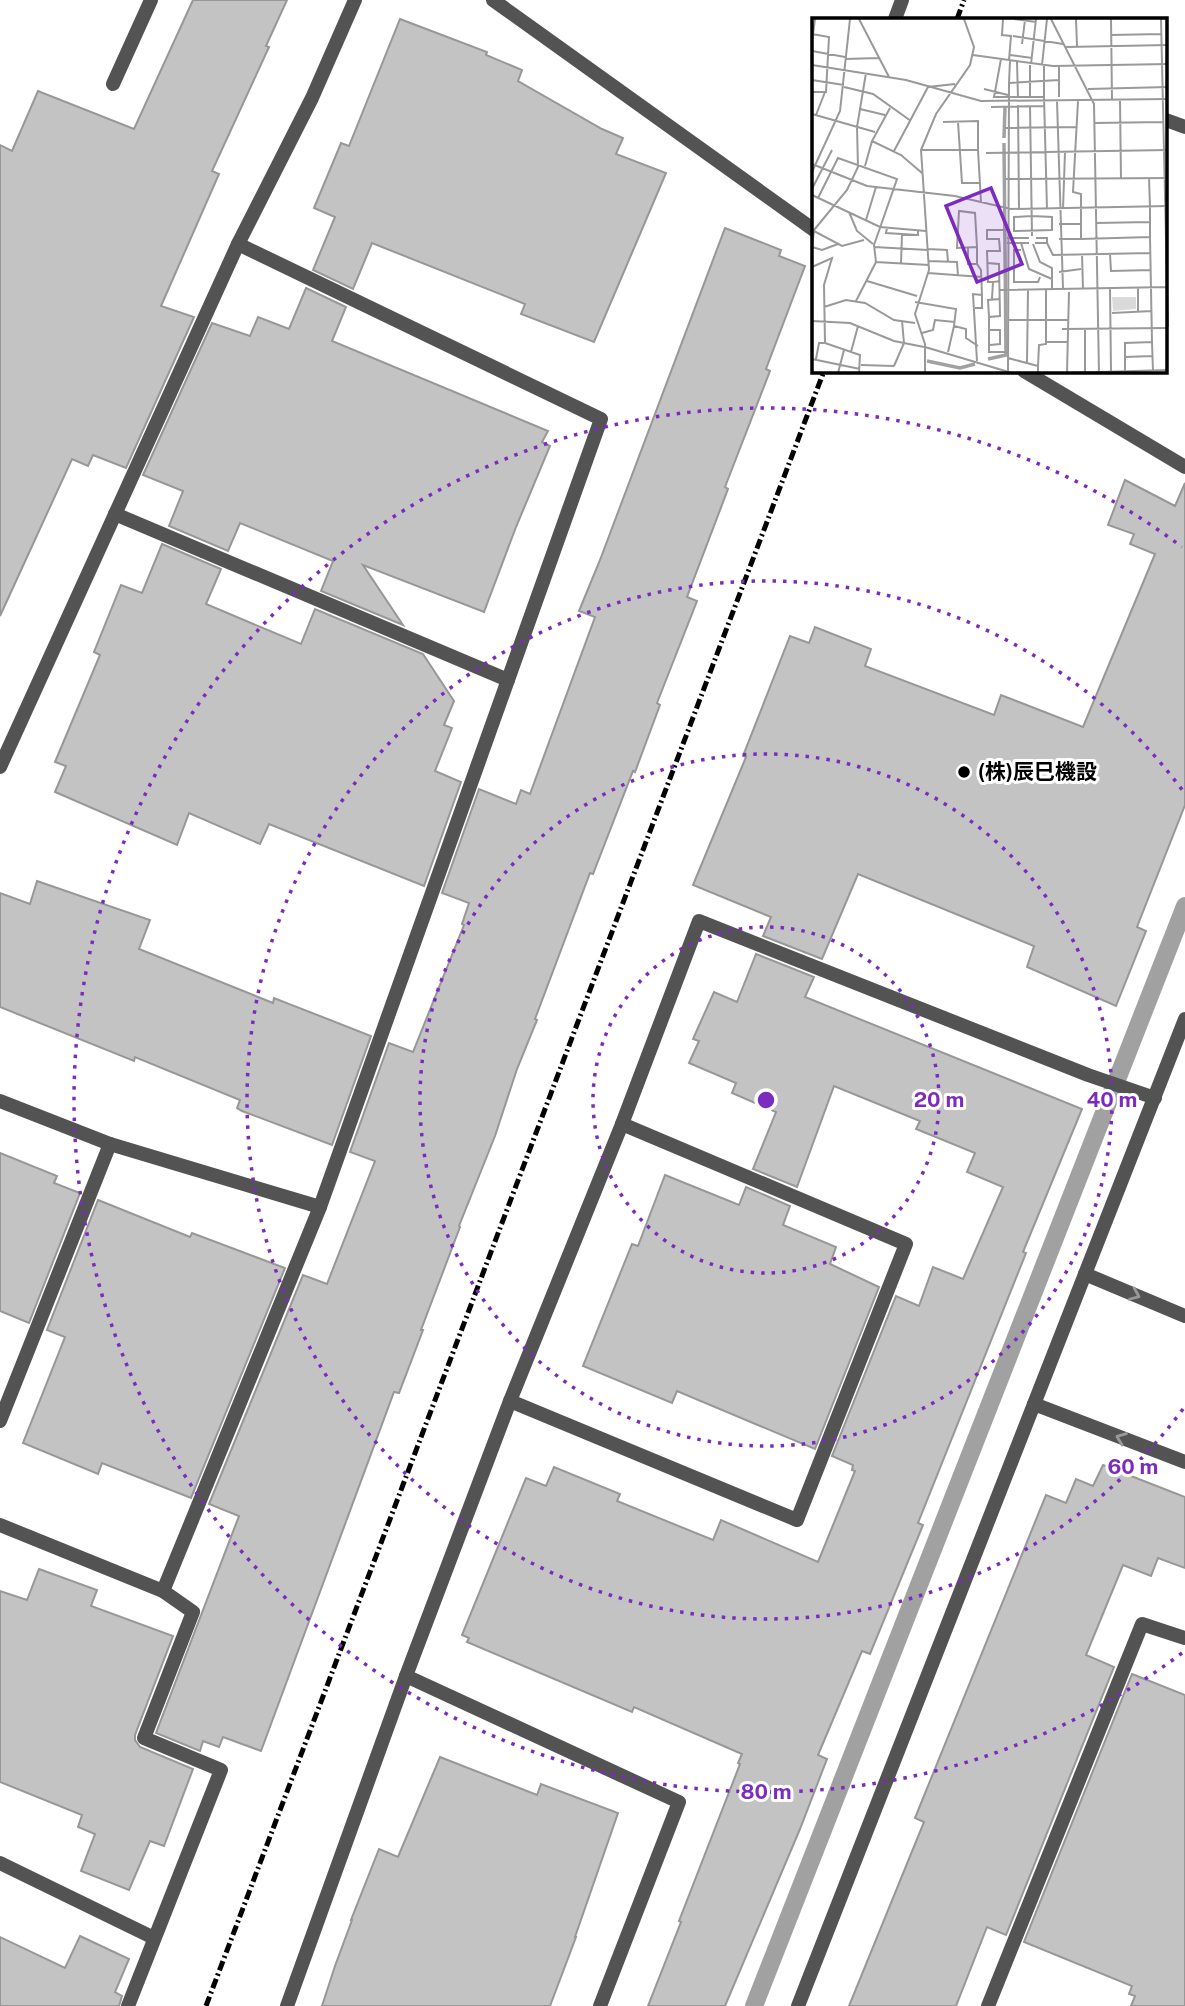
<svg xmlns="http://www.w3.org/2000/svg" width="1185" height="2006" viewBox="0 0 1185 2006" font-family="'Public Sans','Noto Sans JP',sans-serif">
<rect width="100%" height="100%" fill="#fff"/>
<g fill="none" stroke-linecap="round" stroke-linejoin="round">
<path stroke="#a1a1a1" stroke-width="18" d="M754,2006L1185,906"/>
</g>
<g fill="#c3c3c3" stroke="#979797" stroke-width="2">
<path d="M193,0H287L266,46L269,47L212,171L219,174L161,306L194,317L126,468L93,455L88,466L72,459L0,616V145L12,151L38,91L134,129Z"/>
<path d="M400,19L487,52L486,55L522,70L518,81L602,129L623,138L616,154L666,173L594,342L521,314L525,304L372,243L353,289L313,270L335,217L314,208L341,143L349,146Z"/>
<path d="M725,228L781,250L779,256L805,266L766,369L770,371L725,487L728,489L687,597L697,601L657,703L660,705L635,772L633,771L593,874L590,873L535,1019L537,1020L517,1069L495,1136L459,1226L460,1227L421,1330H423L399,1393L394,1392L261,1751L223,1737L219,1747L203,1741L200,1751L156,1733L239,1516L209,1504L303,1275L327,1284L375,1161L350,1152L389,1043L413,1052L464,925L462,924L469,903L442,893L479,789L516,804L521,790L530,794L595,617L579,611L600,560Z"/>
<path d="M306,288L346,307L332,341L548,431L542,442L550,446L516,527L484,612L363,565L403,625L321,591L333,561L240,523L228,551L169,526L183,491L143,475L212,323L250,336L258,317L289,329Z"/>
<path d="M1125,480L1175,506L1185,483V805L1137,927L1146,931L1116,1006L1027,967L1034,946L858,874L822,959L763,936L771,917L693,885L746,757L743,756L790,636L809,643L815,627L871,649L865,666L994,715L1001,695L1083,727L1155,554L1130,544L1134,534L1108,525Z"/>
<path d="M162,544L221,569L206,604L301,644L315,609L423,654L454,701L444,725L452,728L435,771L461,782L424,886L269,824L260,844L189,813L177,845L55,792L66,766L55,762L100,655L94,652L121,585L142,593Z"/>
<path d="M37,881L150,920L139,949L273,1003L274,998L371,1036L332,1145L242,1111L237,1108L240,1100L135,1057L134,1061L0,1007V893L30,904Z"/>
<path d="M756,954L814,977L805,997L1082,1109L1023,1252L1026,1253L918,1523L923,1525L870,1654L862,1651L818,1755L827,1759L800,1829L725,2006H648L681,1922L679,1921L740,1764L738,1763L742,1754L634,1707L632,1712L467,1642L469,1638L462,1635L526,1478L546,1486L554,1467L620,1494L617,1501L713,1540L721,1520L818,1562L855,1471L852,1470L853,1465L832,1456L896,1296L919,1306L933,1267L963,1279L1003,1187L967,1172L975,1153L916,1129L920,1121L834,1086L797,1187L753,1169L776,1112L732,1093L736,1083L689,1063L699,1041L693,1039L714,992L737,1002Z"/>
<path d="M0,1153L57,1176L54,1183L80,1193L29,1323L0,1311Z"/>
<path d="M665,1175L739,1205L746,1187L790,1206L783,1225L836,1247L830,1264L879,1287L815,1449L677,1391L672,1403L583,1366L632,1244L638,1246Z"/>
<path d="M98,1200L190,1237L192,1233L285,1268L191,1498L102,1463L98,1474L23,1443L65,1337L47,1330Z"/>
<path d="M1103,1465L1185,1497V1568L1158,1558L1151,1576L1123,1565L1086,1655L1114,1667L1006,1935L987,1927L956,2006H849L924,1822L915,1818L1046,1495L1066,1503L1076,1479L1093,1486Z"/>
<path d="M39,1569L97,1590L91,1606L173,1636L135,1735V1740L140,1747L193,1769L164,1846L150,1841L129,1890L81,1871L95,1834L78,1827L82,1815L0,1782V1591L27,1600Z"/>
<path d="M1132,1674L1185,1695V2006H1131L1135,1996L1129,1994L1132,1986L1024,1942Z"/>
<path d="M440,1757L537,1795L541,1784L618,1813L575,1937H576L550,2006H322L335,1966L352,1920H351L379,1849L398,1857Z"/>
<path d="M80,1936L129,1959L115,1992L122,1996L119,2006H0V1937L65,1968Z"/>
</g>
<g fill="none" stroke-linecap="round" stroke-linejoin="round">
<g stroke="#535353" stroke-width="14">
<path d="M895,19L902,0"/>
<path d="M113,84L151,0"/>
<path d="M1166,120L1185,127"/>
<path d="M238,244L312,98L355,0"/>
<path d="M1024,371L1185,467"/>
<path d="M115,514L508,680"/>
<path d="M0,767L238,244L601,419L320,1207L163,1591L0,1525"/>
<path d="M0,1101L110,1144L320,1207"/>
<path d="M1085,1274L1185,1316"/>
<path d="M510,1401L622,1124"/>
<path d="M1034,1404L1185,1462"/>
<path d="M0,1421L110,1144"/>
<path d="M406,1676L679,1802L600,2006"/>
<path d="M0,1863L154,1938"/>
<path d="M128,2006L221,1770L144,1738L193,1612L163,1591"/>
<path d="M287,2006L406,1676L510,1401L797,1520L906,1244L622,1124L699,921L1088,1075L1155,1098"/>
<path d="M798,2006L1185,1019"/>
<path d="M988,2006L1142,1624L1185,1638"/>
</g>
<path stroke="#535353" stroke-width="14" d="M493,0L814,230"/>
<g stroke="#000" stroke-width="5" stroke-dasharray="10 3.5 2 3.5" stroke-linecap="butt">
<path d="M957,19L964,0"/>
<path d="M206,2006L824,371"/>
</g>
</g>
<defs><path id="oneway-chevron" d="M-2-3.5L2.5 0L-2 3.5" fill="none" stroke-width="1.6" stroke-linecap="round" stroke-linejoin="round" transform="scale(1.75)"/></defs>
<g stroke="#989898">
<use href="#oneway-chevron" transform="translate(1135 1295) rotate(23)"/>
<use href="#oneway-chevron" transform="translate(1121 1438) rotate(-159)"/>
</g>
<g fill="none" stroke="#7b2cbf" stroke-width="3.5" stroke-dasharray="3.5 7">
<circle cx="766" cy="1100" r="173"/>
<circle cx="766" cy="1100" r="346"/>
<path d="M1183 1409A519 519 0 1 1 1183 791"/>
<path d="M1182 1653A692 692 0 1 1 1182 547"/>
</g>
<circle fill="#000" stroke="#fff" stroke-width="2.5" cx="964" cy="772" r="7"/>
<g text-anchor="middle" stroke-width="6" stroke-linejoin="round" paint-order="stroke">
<g font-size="21" font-weight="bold" fill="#000" stroke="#fff" text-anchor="start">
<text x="978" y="779">(株)辰巳機設</text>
</g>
</g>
<g transform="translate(812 18)">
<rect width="355" height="355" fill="#fff"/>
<path d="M300,279H324V291L301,293Z" fill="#dadada"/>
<path fill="none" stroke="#a1a1a1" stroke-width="3.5" d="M192,120L193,89M176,341L194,337L192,125M115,343L148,350L163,346"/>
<path fill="none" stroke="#999" stroke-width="2" d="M47,1L77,59M191,1L190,17L199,18L197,42M202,1L224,4M239,1L282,86L287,355M264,1L265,28M299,1L300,82M349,1L356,309M0,16L17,19L14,74H0M299,17L349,16M201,18L251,26M0,23L3,1M210,26L213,2M254,29L356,27M0,33L33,39M161,37L241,48L356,46M198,37L220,40M33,41L67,40M189,41L182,79H232L235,191M205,44L206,80M219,46L224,1M0,47L94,62L169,83L356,81M230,47L235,1M247,48V79M0,62L32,67M197,65L198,43M32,69L61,76L99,103M172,71L196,77M276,71L356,69M218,79V47M232,79V47M308,82L309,161M245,83L251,270M266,83L261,174L269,176V221L338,219V189M206,87L207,191M218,88L220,218M179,89L232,88M78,90L60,123L89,137L110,155M48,91L73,97M0,96L63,114M4,97L13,74M131,104L166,103V132M146,104L150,165H168M282,105L352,104M193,110L265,109M109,132H166L169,184M82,133L116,69L143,66M174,135L356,132M0,146L55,168L143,178L199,191L356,188M53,148L60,123M0,154L28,93L38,1M337,160L338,189M194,161L356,160M0,171L20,132M0,177L68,209L114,213M6,180L26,140L85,161L62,227L64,244L117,247M251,191L253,134M37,194L45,213L61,226M220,198L240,199V212L202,213V199ZM54,202L64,169M284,205L338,204M247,206H269M75,210L74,215L106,217V213M0,212L30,228L52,222M338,219L340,324M195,220H217M247,221H269M195,225H217M209,225L217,251L240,261M223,225H235V220H224M235,225L241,237L339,235M221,226L228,244L240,250V271M0,229L2,212L35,172L46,149L45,109L54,55M0,229L10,232L26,226M62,229L116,232M156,230V246H165V229L163,195L147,193L145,230L165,229M116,231L135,232L136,244M209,232H202V264H226L228,259M270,236L271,271M298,236L299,253L339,252M116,243L145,244L146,258M89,245L90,216M175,245L187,246L188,298L177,299V334H196M165,246L169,252L170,277M0,249L20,240L12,267L13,325M247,254L269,251M116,255L170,259M55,263L105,278M181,264H176L175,233H188L187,221H175V212H195M326,270V294M298,271L299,353M188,272L356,269M180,281L181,264L188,263M44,283L64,244M103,284L144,291L142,308L154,311V320L166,328M12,289L34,282L53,285L82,302L103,305M163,290H170V277L161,276L165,343M300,295L340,293M177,299L176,282L188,281M196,302H257M0,303L38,305L82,323L112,329M250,311L356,310M177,312H188V326L178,327M110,315L121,312L123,302L143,304M234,324H256M13,325L39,334L46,308M113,329L200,355M39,334L48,337L47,355M136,334L142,308M313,339L340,338M196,340L226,348V355M0,341L48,351M4,341L7,325H13M215,344L216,272M49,347L82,348M82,348L92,325L90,303M226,348L227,327L234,326V271M196,353L197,65L247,62M313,353V325L340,324L341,353M26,355L32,332M113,355V326L103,296L117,252L109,132L124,96L158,47L162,29L152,1M255,355L257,274M255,355L356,352M273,355V312"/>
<path fill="#7b2cbf" fill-opacity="0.15" stroke="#7b2cbf" stroke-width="3.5" d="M179,170L210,246L165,264L134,188Z"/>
<rect width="355" height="355" fill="none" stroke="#000" stroke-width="3.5"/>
</g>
<circle cx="766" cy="1100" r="10" fill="#7b2cbf" stroke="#fff" stroke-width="3.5"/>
<g font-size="21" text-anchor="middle" font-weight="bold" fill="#7b2cbf" stroke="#fff" stroke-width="6" stroke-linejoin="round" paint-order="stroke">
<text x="939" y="1107">20 m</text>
<text x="1112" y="1107">40 m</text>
<text x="1133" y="1474">60 m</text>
<text x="766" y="1799">80 m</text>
</g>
</svg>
